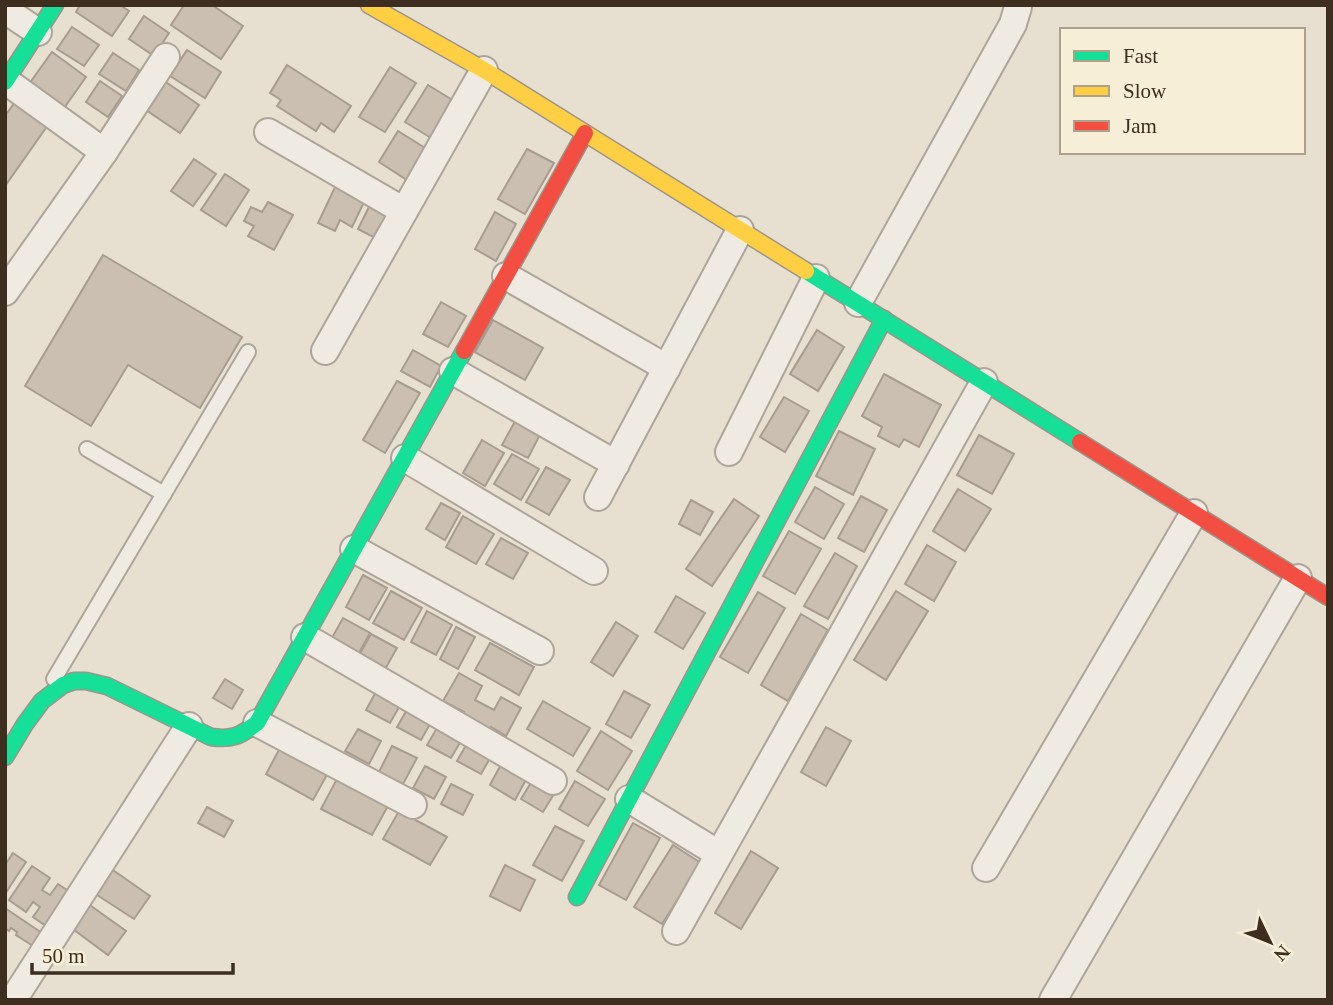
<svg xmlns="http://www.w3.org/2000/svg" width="1333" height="1005" viewBox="0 0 1333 1005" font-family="Georgia,serif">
<rect width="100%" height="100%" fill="#e7e0d1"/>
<g fill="#cbbfb2" stroke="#a89c90" stroke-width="2">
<path d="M80,5H120L129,11L112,36L76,12Z"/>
<path d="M184,5H212L243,26L221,59L171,25Z"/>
<path d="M144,16L169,33L154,56L129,39Z"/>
<path d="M72,27L99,45L84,66L57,49Z"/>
<path d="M187,50L221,72L205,98L170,76Z"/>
<path d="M52,52L86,77L64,108L29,84Z"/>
<path d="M113,53L139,70L126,91L99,74Z"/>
<path d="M287,65L351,106L334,132L321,123L316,131L277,106L281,100L270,93Z"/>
<path d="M390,67L416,83L385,132L359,117Z"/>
<path d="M163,80L199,105L180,133L143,108Z"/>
<path d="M100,81L122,96L108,117L86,102Z"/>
<path d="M428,85L459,104L436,141L405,122Z"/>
<path d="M15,102L48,125L5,186V116Z"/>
<path d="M398,131L430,151L410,182L379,162Z"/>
<path d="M527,149L554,163L525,214L498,199Z"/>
<path d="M194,159L216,174L193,206L171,191Z"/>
<path d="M225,174L249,190L226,226L201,210Z"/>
<path d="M337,183L366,198L352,227L340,220L335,231L318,223Z"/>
<path d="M374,197L394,208L377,239L358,229Z"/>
<path d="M268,202L293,215L274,250L248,236L254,226L244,221L251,207L262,212Z"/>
<path d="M495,212L516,224L496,261L475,249Z"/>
<path d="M103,255L242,337L200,408L128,365L91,426L25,386Z"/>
<path d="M441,302L466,316L448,347L423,334Z"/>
<path d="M493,320L543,348L525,380L475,352Z"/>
<path d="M817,330L844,347L818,391L790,374Z"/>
<path d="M413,350L441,366L430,387L401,371Z"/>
<path d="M884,374L941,405L919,447L904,439L899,447L878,436L882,427L862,416Z"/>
<path d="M397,381L420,393L385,453L363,440Z"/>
<path d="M784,397L809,411L785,452L760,437Z"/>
<path d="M519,414L544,427L528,458L502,445Z"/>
<path d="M839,431L875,449L853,495L816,476Z"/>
<path d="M979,435L1014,454L992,494L957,475Z"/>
<path d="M482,440L504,453L485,486L463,473Z"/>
<path d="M512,454L539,469L521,500L494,484Z"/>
<path d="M546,467L570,480L549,515L526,502Z"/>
<path d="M815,487L844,504L824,539L795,522Z"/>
<path d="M958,489L991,509L965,551L933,531Z"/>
<path d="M861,496L887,510L864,552L838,538Z"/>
<path d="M734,499L759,516L712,586L686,569Z"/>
<path d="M691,500L713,512L700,535L679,524Z"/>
<path d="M441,503L460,513L445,540L426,529Z"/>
<path d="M463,516L494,534L476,564L446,547Z"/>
<path d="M789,531L821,549L795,594L763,576Z"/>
<path d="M501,538L528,553L513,579L486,564Z"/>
<path d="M927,545L956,562L934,601L905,584Z"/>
<path d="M835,553L857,566L828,619L804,606Z"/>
<path d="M363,575L387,588L369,620L346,607Z"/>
<path d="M391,591L422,608L404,640L373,623Z"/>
<path d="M896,591L928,611L886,680L854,660Z"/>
<path d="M758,592L785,608L748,673L720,657Z"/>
<path d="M676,596L705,613L683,649L655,632Z"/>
<path d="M427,611L452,625L436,655L411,642Z"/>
<path d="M801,614L828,630L788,701L761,685Z"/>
<path d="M343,618L370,633L355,660L328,645Z"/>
<path d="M616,622L638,636L613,676L591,662Z"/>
<path d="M456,627L475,637L458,669L440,659Z"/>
<path d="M371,634L397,648L384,671L358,657Z"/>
<path d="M490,643L534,667L519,695L475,670Z"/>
<path d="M459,673L482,686L475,700L494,710L501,697L521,708L506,736L491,727L488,733L461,717L464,712L443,701Z"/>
<path d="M225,679L243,690L232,709L213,698Z"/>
<path d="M378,688L402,702L390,723L366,710Z"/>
<path d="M624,691L650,705L631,738L606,724Z"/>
<path d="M543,701L590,728L573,756L527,729Z"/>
<path d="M409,706L433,719L421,740L397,727Z"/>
<path d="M440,723L464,736L451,758L427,745Z"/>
<path d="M826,727L851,741L826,786L801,772Z"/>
<path d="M358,729L381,741L369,764L345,751Z"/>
<path d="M601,731L632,751L608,790L577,771Z"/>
<path d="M469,740L493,753L481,774L457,761Z"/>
<path d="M392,746L417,758L403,784L379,772Z"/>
<path d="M280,748L328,773L313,800L266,774Z"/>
<path d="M504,759L529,774L515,800L490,785Z"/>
<path d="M425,766L446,777L434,799L413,788Z"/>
<path d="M535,776L557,789L543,812L521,799Z"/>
<path d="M338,777L389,804L372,835L321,809Z"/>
<path d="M575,781L605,799L588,826L559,809Z"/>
<path d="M451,784L473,795L463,815L441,804Z"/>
<path d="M207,807L233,821L224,837L198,823Z"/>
<path d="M399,811L447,837L430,865L383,839Z"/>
<path d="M633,823L660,838L626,900L599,885Z"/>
<path d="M555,826L584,841L562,881L533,865Z"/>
<path d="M673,845L701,863L662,924L634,907Z"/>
<path d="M751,851L778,868L741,929L715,913Z"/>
<path d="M13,853L26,862L5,894V865Z"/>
<path d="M505,865L535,880L520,911L490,896Z"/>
<path d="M32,866L50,878L42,890L50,895L58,884L70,892L46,926L33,917L40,907L33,902L26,912L9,900Z"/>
<path d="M110,868L150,896L134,919L94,893Z"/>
<path d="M87,903L126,931L108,955L70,927Z"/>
<path d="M5,908L42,933L33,946L16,935L17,932L11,928L9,931L5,928Z"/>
</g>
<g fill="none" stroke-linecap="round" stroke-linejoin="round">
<defs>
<g id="lane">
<path d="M87,449L164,494"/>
<path d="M54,679L248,352"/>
</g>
<g id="street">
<path d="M5,10L38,32"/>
<path d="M6,81L104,152"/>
<path d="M268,132L404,211"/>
<path d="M506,276L667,368"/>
<path d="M5,292L104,152L166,57"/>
<path d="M858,303L1013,24L1018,7V5"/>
<path d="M325,351L484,70"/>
<path d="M453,371L616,464"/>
<path d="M729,452L816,278"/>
<path d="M405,458L594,571"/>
<path d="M598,497L740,230"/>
<path d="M354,549L540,651"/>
<path d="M305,637L553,781"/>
<path d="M257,723L413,805"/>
<path d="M629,799L719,854"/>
<path d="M986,868L1194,513"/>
<path d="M676,931L984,382"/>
<path d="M13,1000L189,726"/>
<path d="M1053,1000L1298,578"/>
</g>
<g id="fast">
<path d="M5,82L55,5"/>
<path d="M806,271L1080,442"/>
<path d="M5,757L25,724L42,701L63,685L74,681H86L107,686L211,737C232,740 240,736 257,723L464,351"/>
<path d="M577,897L884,319"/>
</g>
<path id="slow" d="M369,5L484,70L806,271"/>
<g id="jam">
<path d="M464,351L585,133"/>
<path d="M1080,442L1328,597"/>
</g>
</defs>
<use href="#lane" stroke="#ada599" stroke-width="18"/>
<use href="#street" stroke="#ada599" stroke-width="30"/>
<use href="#fast" stroke="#9c958a" stroke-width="19"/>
<use href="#slow" stroke="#9c958a" stroke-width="19"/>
<use href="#jam" stroke="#9c958a" stroke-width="19"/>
<use href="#lane" stroke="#efebe3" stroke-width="14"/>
<use href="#street" stroke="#efebe3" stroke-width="26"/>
<use href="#fast" stroke="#16e098" stroke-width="16"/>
<use href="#slow" stroke="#ffcf43" stroke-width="16"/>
<use href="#jam" stroke="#f24e42" stroke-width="16"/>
</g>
<rect width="1333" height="1005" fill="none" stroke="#3d2e20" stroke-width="14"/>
<rect x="1060" y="28" width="245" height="126" fill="#f7eed8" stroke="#ada18e" stroke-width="2"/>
<rect x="1074" y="51" width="35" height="10" fill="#16e098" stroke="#ada18e" stroke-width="2"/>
<text x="1123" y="63" font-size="21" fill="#3d2e20">Fast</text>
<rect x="1074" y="86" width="35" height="10" fill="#ffcf43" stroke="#ada18e" stroke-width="2"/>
<text x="1123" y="98" font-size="21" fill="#3d2e20">Slow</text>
<rect x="1074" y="121" width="35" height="10" fill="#f24e42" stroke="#ada18e" stroke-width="2"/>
<text x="1123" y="133" font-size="21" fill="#3d2e20">Jam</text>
<g transform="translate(1270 942) rotate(133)" stroke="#f7eed8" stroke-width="5" paint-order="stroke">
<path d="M0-5L12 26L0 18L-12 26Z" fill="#3d2e20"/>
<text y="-10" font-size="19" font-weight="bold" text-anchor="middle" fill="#3d2e20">N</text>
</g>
<path d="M32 963v10h201v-10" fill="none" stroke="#3d2e20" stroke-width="3.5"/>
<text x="42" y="963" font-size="21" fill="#3d2e20" stroke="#f7eed8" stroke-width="5" paint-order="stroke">50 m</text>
</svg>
